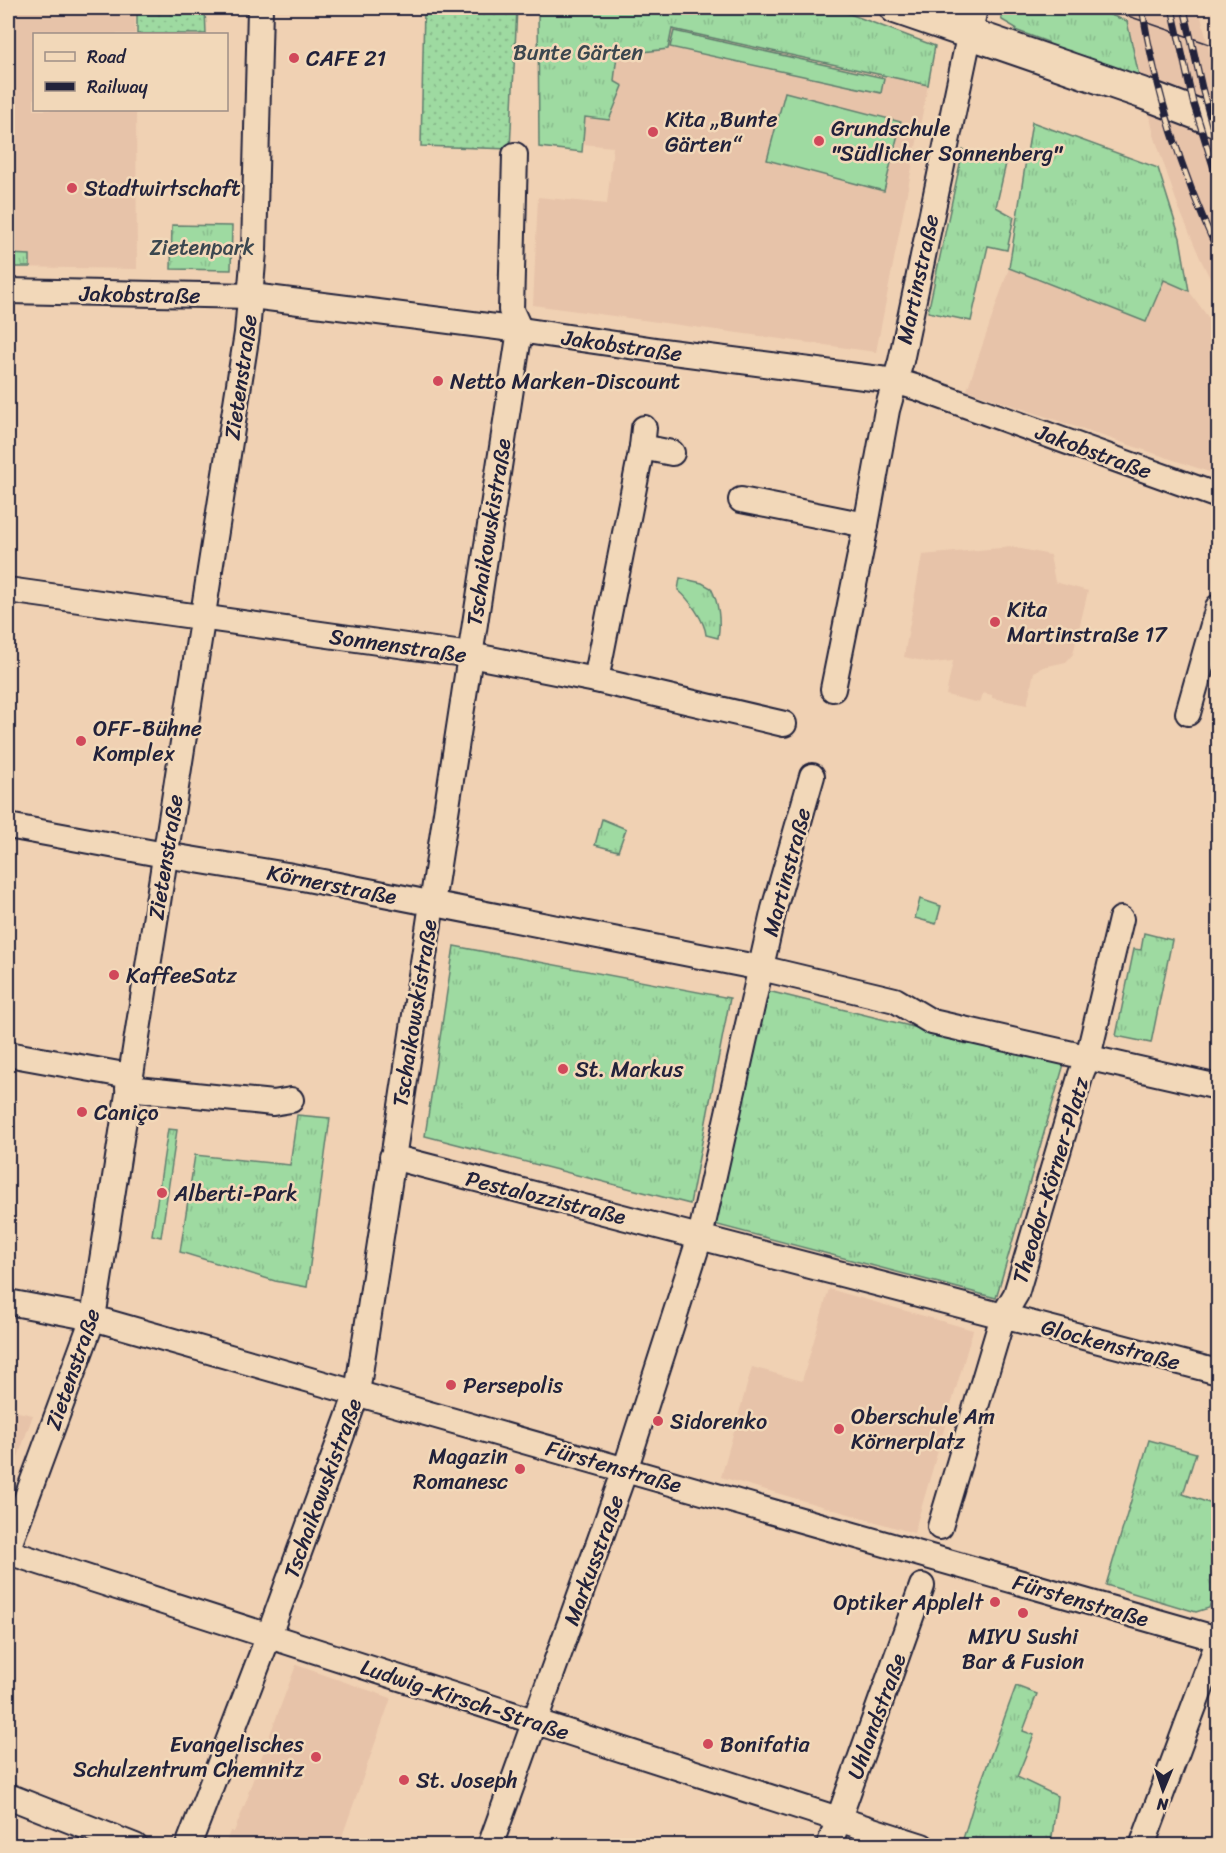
<svg xmlns="http://www.w3.org/2000/svg" width="1226" height="1853" viewBox="0 0 1226 1853" font-family="Sriracha,sans-serif">
<defs>
<pattern id="grass-tufts" width="24" height="20" patternUnits="userSpaceOnUse" patternTransform="scale(1.5)"><rect width="24" height="20" fill="#9edaa1"/><path d="M3 7l-1-3M5 7V3M7 7l1-3M15 17l-1-3M17 17v-4M19 17l1-3" fill="none" stroke="#88bb8c"/></pattern>
<pattern id="garden-dots" width="8" height="8" patternUnits="userSpaceOnUse" patternTransform="scale(1.5)"><rect width="8" height="8" fill="#9edaa1"/><path d="M2 2h.1M6 6h.1" fill="none" stroke="#88bb8c" stroke-width="1.8" stroke-linecap="round"/></pattern>
</defs>
<rect width="100%" height="100%" fill="#f0d1b3"/>
<filter id="ink" filterUnits="userSpaceOnUse"><feTurbulence type="fractalNoise" baseFrequency=".0167" numOctaves="2"/><feDisplacementMap in="SourceGraphic" scale="12" xChannelSelector="R" yChannelSelector="G"/><feConvolveMatrix kernelMatrix="1 2 1 2 8 2 1 2 1" color-interpolation-filters="sRGB"/></filter>
<g filter="url(#ink)">
<g fill="#e7c3a9">
<path d="M8,8H135V34H34V110H136L137,269L8,267Z"/>
<path d="M1125,8H1199L1218,88V294L1200,258L1178,206L1154,135Z"/>
<path d="M672,29L928,85L876,352L533,305L538,197L607,204L613,147L583,144L585,117L609,120L623,86L614,81L617,55L668,49Z"/>
<path d="M1009,268L1146,322L1164,280L1189,291L1218,331V475L967,390Z"/>
<path d="M1012,547L1050,555L1055,582L1088,591L1073,654L1066,662L1043,667L1034,672L1027,705L992,698V695L983,693L980,703L946,695L953,661L932,663L904,657L922,555Z"/>
<path d="M829,1289L973,1330L914,1533L721,1477L752,1367L802,1381Z"/>
<path d="M8,1410L33,1415L8,1485Z"/>
<path d="M296,1665L391,1698L339,1845H225L230,1831L234,1832L249,1794L248,1793Z"/>
</g>
<g fill="url(#grass-tufts)" stroke="#607e6e" stroke-width="1.5">
<path d="M538,8H834L935,46L928,85L672,29L668,49L617,55L614,81L623,86L609,120L585,117L582,152L539,147Z"/>
<path d="M1000,8H1091L1127,21L1141,85L1049,49L1048,42L1015,30L1016,28L1002,20Z"/>
<path d="M1032,122L1158,168L1180,238L1189,291L1164,280L1146,322L1009,268Z"/>
<path d="M963,150L1007,159L996,207L1014,217L1007,250L988,246L971,321L928,312Z"/>
<path d="M172,225L232,226L231,270L171,269Z"/>
<path d="M8,254L30,255V267H8Z"/>
<path d="M680,578L702,583L711,588C719,604 721,620 718,638L706,635C705,621 689,599 678,590Z"/>
<path d="M602,819L626,829L618,851L595,845Z"/>
<path d="M920,899L941,906L936,924L915,918Z"/>
<path d="M1144,933L1172,940L1151,1043L1116,1036L1134,949L1141,950Z"/>
<path d="M454,946L730,998L690,1204L425,1136Z"/>
<path d="M768,991L1064,1064L996,1298L714,1224Z"/>
<path d="M297,1115L330,1118L307,1287L275,1281L180,1252L195,1155L290,1165Z"/>
<path d="M168,1129L177,1130L161,1237L152,1235Z"/>
<path d="M1149,1440L1196,1453L1183,1494L1218,1506V1581L1209,1608L1196,1612L1106,1585Z"/>
<path d="M1016,1686L1037,1694L1023,1731L1034,1735L1017,1777L1057,1796L1051,1845H983L963,1839L977,1793Z"/>
</g>
<g fill="url(#garden-dots)" stroke="#607e6e" stroke-width="1.5">
<path d="M137,8H205L206,34H137Z"/>
<path d="M424,8H517L510,149L421,146Z"/>
</g>
<g fill="#9edaa1" stroke="#607e6e" stroke-width="1.5">
<path d="M674,31L884,78L881,93L670,47Z"/>
<path d="M785,92L901,122L884,191L767,160Z"/>
</g>
<g fill="none" stroke-linecap="round" stroke-linejoin="round">
<defs>
<g id="minor">
<path d="M8,291L252,296L520,330L656,350L895,381L918,388L1218,496"/>
<path d="M642,447L672,453"/>
<path d="M741,500L866,525"/>
<path d="M8,590L470,655L596,680L784,724"/>
<path d="M596,680L642,447L644,428"/>
<path d="M833,689L866,525L887,410L901,361L975,8"/>
<path d="M1188,713L1218,607"/>
<path d="M8,826L165,855L287,875L761,968L895,1000L932,1022L1218,1087"/>
<path d="M8,1054L130,1076"/>
<path d="M128,1088L273,1103L291,1100"/>
<path d="M392,1157L1218,1372"/>
<path d="M8,1302L93,1318L1218,1639"/>
<path d="M940,1527L1003,1316L1016,1294L1081,1074L1088,1057L1121,919"/>
<path d="M8,1548L93,1318L247,333L254,251L260,8"/>
<path d="M8,1552L922,1846"/>
<path d="M8,1796L135,1846"/>
<path d="M188,1846L269,1635L357,1393L520,330L511,310L515,155"/>
<path d="M490,1846L625,1470L700,1237L774,909L812,776"/>
<path d="M829,1846L922,1586"/>
<path d="M1142,1846L1218,1642"/>
</g>
<path id="major" d="M895,8L1142,93L1218,122"/>
</defs>
<use href="#minor" stroke="#22223b" stroke-width="28"/>
<use href="#major" stroke="#22223b" stroke-width="34"/>
<use href="#minor" stroke="#f2d8b9" stroke-width="24"/>
<use href="#major" stroke="#f2d8b9" stroke-width="30"/>
<path stroke="#22223b" stroke-width="1.5" d="M1105,8L1218,47"/>
<defs>
<g id="rail">
<path d="M1142,8C1156,93 1182,174 1218,252"/>
<path d="M1172,8L1193,102L1218,182"/>
<path d="M1184,8L1202,88L1218,147"/>
</g>
</defs>
<use href="#rail" stroke="#22223b" stroke-width="7"/>
<use href="#rail" stroke="#f2d8b9" stroke-width="4.5" stroke-dasharray="14" stroke-linecap="butt"/>
</g>
</g>
<g fill="#d1495b" stroke="#f2d8b9" stroke-width="2">
<circle cx="294" cy="58" r="6"/>
<circle cx="653" cy="132" r="6"/>
<circle cx="819" cy="141" r="6"/>
<circle cx="72" cy="188" r="6"/>
<circle cx="438" cy="381" r="6"/>
<circle cx="995" cy="622" r="6"/>
<circle cx="81" cy="741" r="6"/>
<circle cx="114" cy="975" r="6"/>
<circle cx="563" cy="1069" r="6"/>
<circle cx="82" cy="1112" r="6"/>
<circle cx="162" cy="1193" r="6"/>
<circle cx="451" cy="1385" r="6"/>
<circle cx="658" cy="1421" r="6"/>
<circle cx="839" cy="1429" r="6"/>
<circle cx="520" cy="1469" r="6"/>
<circle cx="995" cy="1602" r="6"/>
<circle cx="1023" cy="1613" r="6"/>
<circle cx="708" cy="1744" r="6"/>
<circle cx="316" cy="1757" r="6"/>
<circle cx="404" cy="1780" r="6"/>
</g>
<g text-anchor="middle" stroke-width="5" stroke-linejoin="round" paint-order="stroke">
<g font-size="22" fill="#3b474f" stroke="#f2d8b9">
<text x="578" y="60">Bunte Gärten</text>
<text x="202" y="255">Zietenpark</text>
</g>
<g font-size="22" fill="#22223b" stroke="#f2d8b9" text-anchor="start">
<text x="306" y="66">CAFE 21</text>
<text x="665" y="127">Kita „Bunte<tspan x="665" dy="25">Gärten“</tspan></text>
<text x="831" y="136">Grundschule<tspan x="831" dy="25">"Südlicher Sonnenberg"</tspan></text>
<text x="84" y="196">Stadtwirtschaft</text>
<text x="450" y="389">Netto Marken-Discount</text>
<text x="1007" y="617">Kita<tspan x="1007" dy="25">Martinstraße 17</tspan></text>
<text x="93" y="736">OFF-Bühne<tspan x="93" dy="25">Komplex</tspan></text>
<text x="126" y="983">KaffeeSatz</text>
<text x="575" y="1077">St. Markus</text>
<text x="94" y="1120">Caniço</text>
<text x="174" y="1201">Alberti-Park</text>
<text x="463" y="1393">Persepolis</text>
<text x="851" y="1424">Oberschule Am<tspan x="851" dy="25">Körnerplatz</tspan></text>
<text x="670" y="1429">Sidorenko</text>
<text x="508" y="1464" text-anchor="end">Magazin<tspan x="508" dy="25">Romanesc</tspan></text>
<text x="983" y="1610" text-anchor="end">Optiker Applelt</text>
<text x="1023" y="1644" text-anchor="middle">MIYU Sushi<tspan x="1023" dy="25">Bar &amp; Fusion</tspan></text>
<text x="304" y="1752" text-anchor="end">Evangelisches<tspan x="304" dy="25">Schulzentrum Chemnitz</tspan></text>
<text x="720" y="1752">Bonifatia</text>
<text x="416" y="1788">St. Joseph</text>
</g>
<g font-size="22" fill="#22223b" stroke="#f2d8b9">
<text transform="translate(917 279) rotate(-78)" y="8">Martinstraße</text>
<text transform="translate(140 294) rotate(1)" y="8">Jakobstraße</text>
<text transform="translate(622 345) rotate(8)" y="8">Jakobstraße</text>
<text transform="translate(240 377) rotate(-82)" y="8">Zietenstraße</text>
<text transform="translate(1094 451) rotate(20)" y="8">Jakobstraße</text>
<text transform="translate(488 532) rotate(-81)" y="8">Tschaikowskistraße</text>
<text transform="translate(398 645) rotate(8)" y="8">Sonnenstraße</text>
<text transform="translate(165 857) rotate(-81)" y="8">Zietenstraße</text>
<text transform="translate(786 872) rotate(-75)" y="8">Martinstraße</text>
<text transform="translate(332 884) rotate(11)" y="8">Körnerstraße</text>
<text transform="translate(414 1013) rotate(-81)" y="8">Tschaikowskistraße</text>
<text transform="translate(1050 1180) rotate(-73)" y="8">Theodor-Körner-Platz</text>
<text transform="translate(546 1197) rotate(14)" y="8">Pestalozzistraße</text>
<text transform="translate(1111 1344) rotate(15)" y="8">Glockenstraße</text>
<text transform="translate(72 1369) rotate(-71)" y="8">Zietenstraße</text>
<text transform="translate(614 1466) rotate(16)" y="8">Fürstenstraße</text>
<text transform="translate(322 1488) rotate(-70)" y="8">Tschaikowskistraße</text>
<text transform="translate(593 1560) rotate(-70)" y="8">Markusstraße</text>
<text transform="translate(1081 1600) rotate(16)" y="8">Fürstenstraße</text>
<text transform="translate(465 1699) rotate(18)" y="8">Ludwig-Kirsch-Straße</text>
<text transform="translate(876 1716) rotate(-70)" y="8">Uhlandstraße</text>
</g>
</g>
<rect width="1226" height="1853" fill="none" stroke="#f2d8b9" stroke-width="30"/>
<rect x="15" y="15" width="1196" height="1823" fill="none" stroke="#22223b" stroke-width="2" filter="url(#ink)"/>
<rect x="33" y="33" width="195" height="78" fill="#f2d8b9" stroke="#9f8f87" stroke-width="1.5"/>
<rect x="45" y="52" width="30" height="9" fill="#f2d8b9" stroke="#9f8f87" stroke-width="1.5"/>
<text x="87" y="63" font-size="18" fill="#22223b">Road</text>
<rect x="45" y="82" width="30" height="9" fill="#22223b" stroke="#9f8f87" stroke-width="1.5"/>
<text x="87" y="93" font-size="18" fill="#22223b">Railway</text>
<g transform="translate(1163 1790) rotate(182)" stroke="#f2d8b9" stroke-width="4.5" paint-order="stroke">
<path d="M0-4.5L10 22L0 15L-10 22Z" fill="#22223b"/>
<text y="-9" font-size="16" font-weight="bold" text-anchor="middle" fill="#22223b">N</text>
</g>
</svg>
